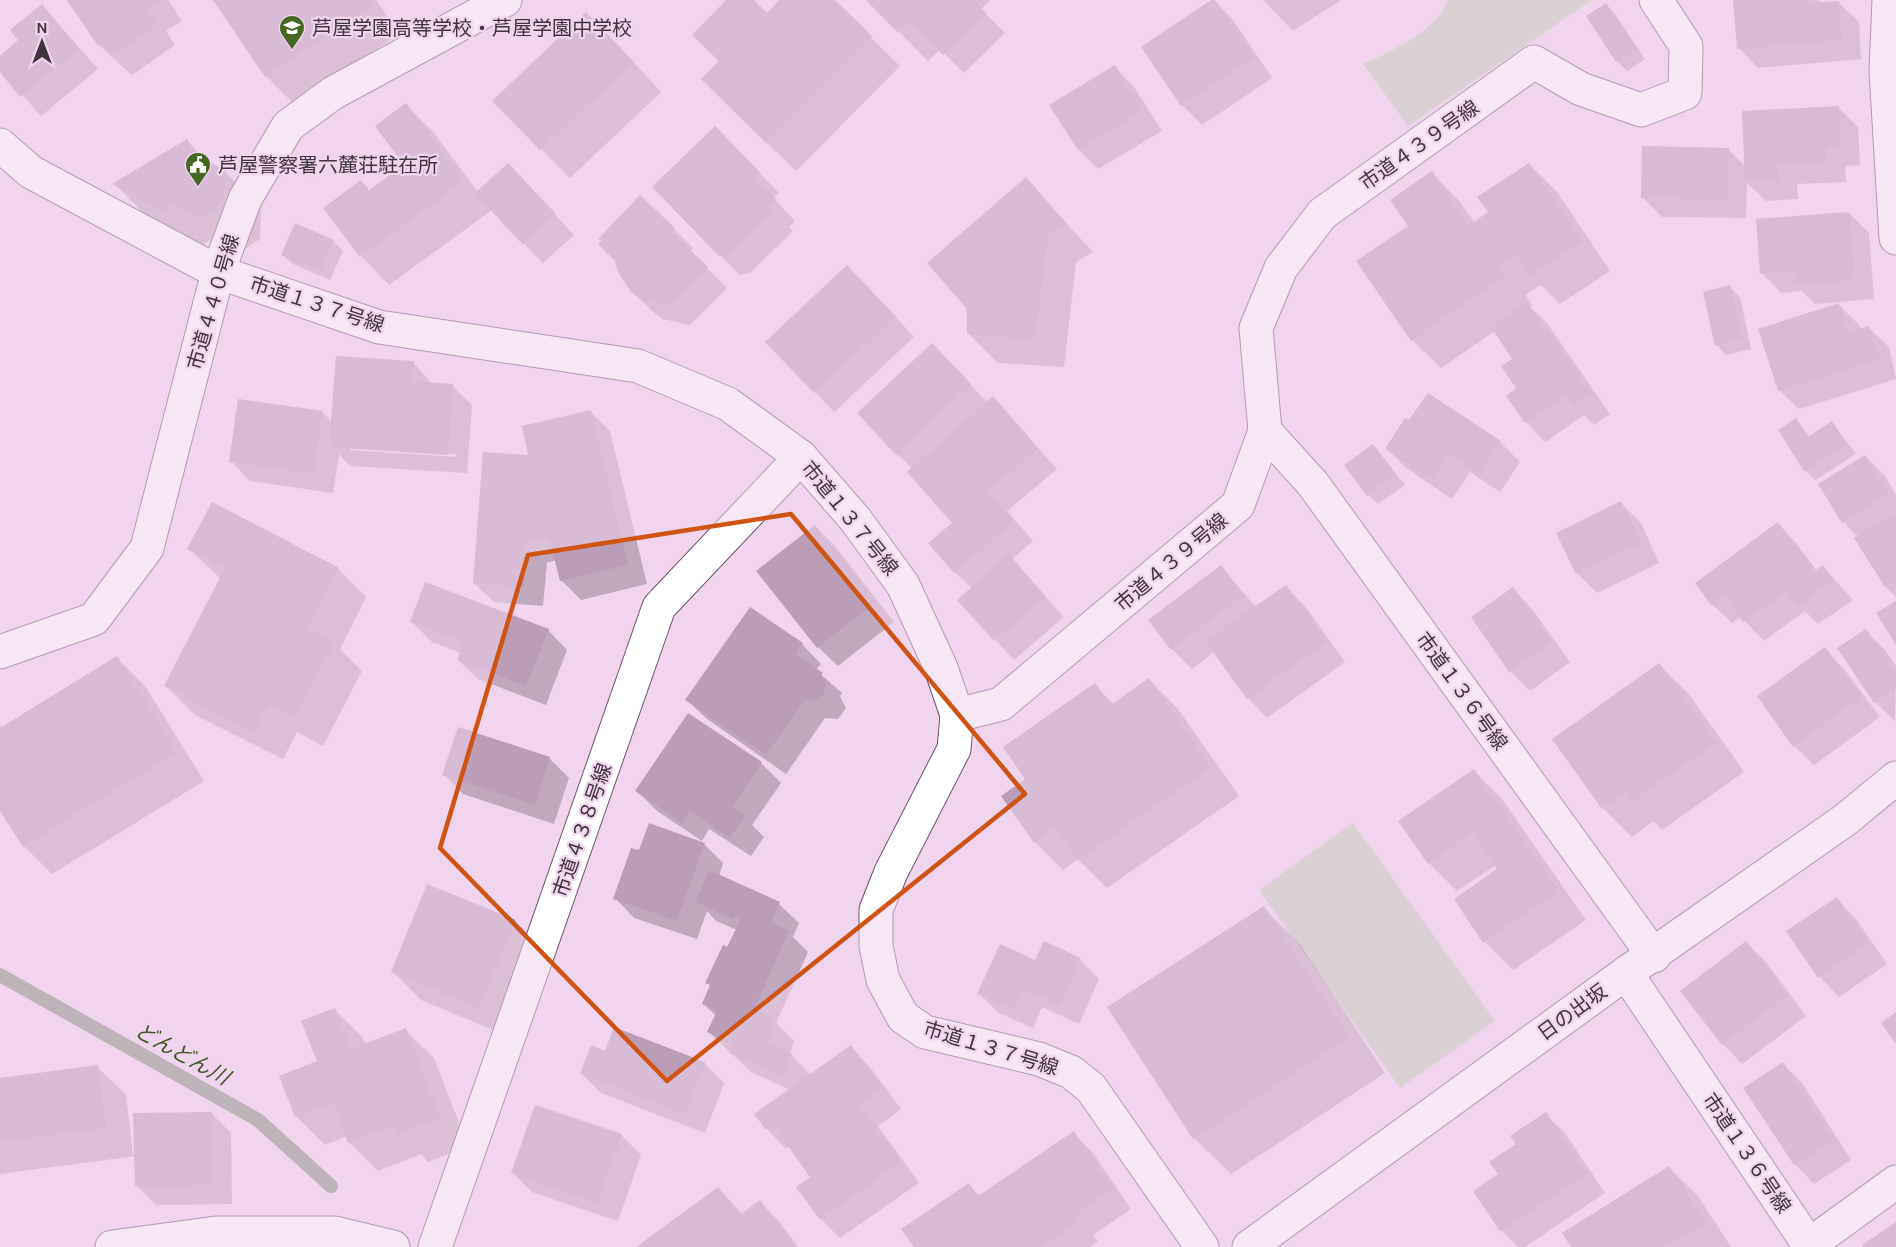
<svg xmlns="http://www.w3.org/2000/svg" width="1896" height="1247" viewBox="0 0 1896 1247" font-family="Karla,'Noto Sans JP',sans-serif">
<rect width="100%" height="100%" fill="#f1d4ed"/>
<g fill="#c2cfb9">
<path d="M1448,0H1592L1408,126L1363,64C1390,52 1438,30 1448,0Z"/>
<path d="M1353,823L1495,1021L1400,1088L1259,890Z"/>
</g>
<g fill="#0003" fill-rule="evenodd">
<path d="M69,0H168L182,21L166,31L175,45L132,75L99,45Z"/>
<path d="M215,0H376L399,34L294,104L266,76Z"/>
<path d="M728,0H752L767,15L781,0H833L900,66L796,171L731,108L721,61Z"/>
<path d="M868,0H990L981,9L1005,33L964,73L940,49L928,61Z"/>
<path d="M1214,0L1233,20L1272,78L1202,125L1182,105L1143,47Z"/>
<path d="M1263,0H1341L1293,31Z"/>
<path d="M1735,0H1819L1823,4L1839,3L1859,22L1861,59L1758,68L1739,48Z"/>
<path d="M1606,5L1615,14L1645,59L1627,71L1617,61L1588,17Z"/>
<path d="M42,6L98,69L41,116L0,70V58L21,40Z"/>
<path d="M615,42L661,92L570,178L494,101Z"/>
<path d="M1115,67L1134,87L1162,131L1098,169L1079,150Z"/>
<path d="M406,105L434,133L478,192L527,185L574,235L543,263L492,210L389,285L361,256L406,165Z"/>
<path d="M1838,107L1858,127L1860,165L1845,166L1846,182L1797,184L1798,199L1766,201L1747,183L1746,218L1662,217L1642,197L1728,149L1746,167Z"/>
<path d="M715,128L779,193L773,198L795,221L789,227L793,231L750,273L740,275L720,255Z"/>
<path d="M187,141L210,164L224,171L261,207L260,239L239,253L212,239L200,246L150,220L115,184Z"/>
<path d="M1529,164L1558,193L1610,271L1560,304L1541,285L1525,295L1532,305L1530,307L1547,323L1610,414L1594,425L1584,415L1545,442L1526,422L1514,359L1495,331L1441,368L1412,340L1410,226L1432,173L1460,202L1475,223L1490,213Z"/>
<path d="M1026,180L1093,252L1076,262L1064,367L998,363L969,334Z"/>
<path d="M1849,213L1869,233L1874,299L1815,304L1802,291L1781,293L1762,273Z"/>
<path d="M674,229L693,248L690,252L727,288L690,325L663,319L652,311L632,291L620,271Z"/>
<path d="M333,241L343,251L330,280L293,264L283,255Z"/>
<path d="M867,286L914,337L834,412L767,342Z"/>
<path d="M1730,287L1740,297L1751,349L1726,355L1717,345Z"/>
<path d="M1839,305L1859,325L1861,330L1869,328L1889,347L1896,379L1799,409L1779,390Z"/>
<path d="M413,362L432,384L452,386L472,405L467,473L350,466L339,454L333,493L250,481L231,461L323,413L332,422ZM350,447L456,454V457L350,450Z"/>
<path d="M952,365L988,403L993,398L1057,469L1007,511L1033,541L1012,559L1064,617L1014,660L959,600L972,588L955,572L954,523L913,469L897,454Z"/>
<path d="M590,411L610,431L647,584L581,600L561,580L556,560L547,563L543,606L494,602L474,583Z"/>
<path d="M1796,420L1810,437L1832,423L1856,454L1815,480L1805,470Z"/>
<path d="M1500,442L1520,462L1500,492L1470,472L1452,499L1406,468L1387,449Z"/>
<path d="M1373,446L1405,485L1378,504L1368,495Z"/>
<path d="M1865,456L1885,476L1896,495V597L1886,587L1856,538L1858,537L1844,522Z"/>
<path d="M1621,503L1641,523L1659,563L1597,593L1577,573Z"/>
<path d="M1778,524L1797,544L1817,571L1823,567L1853,600L1818,624L1805,611L1764,641L1741,617L1732,623L1712,604Z"/>
<path d="M815,527L835,546L894,622L838,666L818,647Z"/>
<path d="M189,549L338,569L366,597L340,649L362,671L323,746L297,732L283,759L195,715L166,686L221,579Z"/>
<path d="M1221,567L1256,607L1286,587L1305,606L1345,662L1267,718L1248,698L1215,651L1192,669L1172,649Z"/>
<path d="M1513,589L1532,609L1570,662L1530,691L1510,671L1473,618Z"/>
<path d="M412,622L548,630L567,650L546,705L478,679L458,660L461,653L432,642Z"/>
<path d="M1866,631L1885,650L1896,666L1895,721L1875,702Z"/>
<path d="M802,644L821,664L816,670L842,693L840,696L846,708L838,719L825,718L786,774L707,719L687,700Z"/>
<path d="M1825,649L1844,669L1880,717L1814,765L1794,746Z"/>
<path d="M117,658L145,686L204,781L52,874L24,846L0,808V725L3,728Z"/>
<path d="M1659,665L1688,693L1744,772L1662,830L1654,821L1632,837L1603,808Z"/>
<path d="M1149,680L1178,709L1239,796L1107,888L1078,859L1063,870L1035,842L1028,780L1094,685L1115,705Z"/>
<path d="M689,715L761,763L781,783L752,825L764,837L751,856L709,829L702,841L657,811L637,791Z"/>
<path d="M459,729L550,759L569,778L554,824L463,794L444,775Z"/>
<path d="M1474,771L1502,799L1586,920L1513,970L1485,942L1499,869L1496,865L1457,891L1429,863Z"/>
<path d="M704,844L723,863L719,876L779,904L799,923L793,937L808,952L776,1023L794,1041L790,1054L811,1075L850,1047L870,1067L901,1109L878,1126L919,1183L840,1238L821,1219L812,1177L790,1146L786,1149L767,1129L790,1090L751,1072L709,1032L716,1016L704,1004L712,987L707,982L737,930L716,921L707,911L697,939L634,918L615,898L640,852Z"/>
<path d="M1836,899L1856,919L1887,964L1839,997L1820,977L1788,932Z"/>
<path d="M1263,908L1300,944L1385,1073L1231,1174L1194,1138Z"/>
<path d="M515,921L544,950L508,1036L421,1000L393,972Z"/>
<path d="M1746,943L1766,962L1806,1016L1742,1064L1723,1044Z"/>
<path d="M1080,960L1099,979L1079,1024L1042,1007L1033,1028L999,1013L979,994L1036,962Z"/>
<path d="M335,1010L363,1038L366,1045L405,1030L434,1058L468,1146L428,1162L421,1154L378,1171L349,1142L347,1136L325,1145L296,1116L319,1062Z"/>
<path d="M606,1053L704,1063L724,1083L705,1133L601,1093L581,1073Z"/>
<path d="M1783,1064L1803,1084L1851,1160L1814,1184L1795,1164Z"/>
<path d="M97,1067L126,1095L133,1155L211,1113L231,1133L232,1204L156,1205L136,1185V1156L0,1174V1080Z"/>
<path d="M1545,1114L1565,1133L1605,1193L1525,1247H1518L1501,1230L1475,1192L1500,1175L1518,1144Z"/>
<path d="M1073,1133L1093,1153L1131,1209L1093,1235L1098,1241L1090,1247H915L968,1185L980,1197Z"/>
<path d="M621,1135L641,1155L618,1221L532,1192L513,1173Z"/>
<path d="M1669,1168L1698,1196L1731,1247H1572Z"/>
<path d="M718,1188L743,1215L760,1202L779,1221L798,1247H639Z"/>
</g>
<g fill="none" stroke-linecap="round" stroke-linejoin="round">
<path stroke="#828c78" stroke-width="14" d="M0,975L258,1120L331,1186"/>
</g>
<g fill="#bb9db8">
<path d="M67,0H164L147,11L157,25L111,56L102,43L98,46Z"/>
<path d="M213,0H368L371,5L265,77Z"/>
<path d="M726,0H754L767,13L779,0H835L872,36L766,143L701,79L719,61L692,35Z"/>
<path d="M866,0H974L986,13L943,55L910,21L898,33Z"/>
<path d="M1211,0H1215L1254,58L1181,106L1141,47Z"/>
<path d="M1733,0H1806L1807,3L1839,1L1842,40L1737,49Z"/>
<path d="M1606,3L1637,49L1616,62L1586,16Z"/>
<path d="M42,4L79,49L20,97L0,72V56L18,40L10,30Z"/>
<path d="M586,12L634,62L540,150L492,101Z"/>
<path d="M1115,65L1143,111L1078,150L1049,105Z"/>
<path d="M406,103L464,181L360,257L323,208L361,180L369,190L404,165L375,126Z"/>
<path d="M1839,106L1841,146L1826,147L1827,163L1778,165L1779,180L1745,182L1742,111Z"/>
<path d="M715,126L760,172L755,177L777,200L770,207L774,210L726,256H719L652,187Z"/>
<path d="M187,139L198,156L225,170L224,202L201,217L175,204L163,211L112,184Z"/>
<path d="M1642,146L1729,148L1727,199L1641,198Z"/>
<path d="M508,163L556,214L523,245L475,193Z"/>
<path d="M1529,163L1583,241L1530,276L1516,254L1498,266L1505,276L1411,341L1356,261L1408,226L1390,200L1432,171L1469,225L1488,212L1477,197Z"/>
<path d="M1026,177L1066,223L1048,234L1035,339L967,334V309L927,263Z"/>
<path d="M640,195L675,228L671,232L708,267L670,306L642,300L631,292L618,272L615,261L598,244L601,241L598,239Z"/>
<path d="M1849,212L1855,280L1794,285L1793,271L1760,274L1756,219Z"/>
<path d="M295,223L334,240L320,271L281,255Z"/>
<path d="M847,265L896,317L814,393L765,342Z"/>
<path d="M1730,285L1743,339L1715,346L1703,292Z"/>
<path d="M1527,302L1592,393L1573,406L1566,396L1525,423L1506,396L1516,388L1501,366L1512,359L1491,327Z"/>
<path d="M1839,303L1849,332L1869,326L1880,359L1778,391L1758,329Z"/>
<path d="M932,343L971,384L896,455L857,413Z"/>
<path d="M336,356L414,361L412,381L453,384L448,455L329,447Z"/>
<path d="M1428,393L1501,441L1480,474L1449,454L1432,480L1385,449L1405,418L1409,420Z"/>
<path d="M993,396L1038,448L988,491L1014,521L954,573L928,543L952,523L907,472Z"/>
<path d="M238,399L323,411L314,474L229,462Z"/>
<path d="M591,410L628,565L560,581L549,538L527,543L524,587L473,583L483,452L528,455L522,426Z"/>
<path d="M1796,418L1808,437L1832,421L1847,444L1804,471L1778,430Z"/>
<path d="M1373,444L1396,474L1367,496L1344,465Z"/>
<path d="M1865,455L1889,494L1842,523L1818,484Z"/>
<path d="M1621,501L1641,543L1576,574L1556,533Z"/>
<path d="M212,502L339,568L308,627L335,641L294,718L268,705L254,732L164,686L225,568L187,549Z"/>
<path d="M1895,512L1896,580L1885,587L1854,538Z"/>
<path d="M1778,522L1814,571L1823,565L1834,580L1798,606L1787,591L1743,622L1724,596L1711,605L1695,583Z"/>
<path d="M815,525L876,602L817,648L756,571Z"/>
<path d="M1009,554L1046,597L994,641L957,600Z"/>
<path d="M1221,565L1244,595L1171,650L1148,620Z"/>
<path d="M425,582L549,629L526,686L457,660L464,642L410,622Z"/>
<path d="M1286,585L1327,642L1247,699L1205,641Z"/>
<path d="M1513,587L1552,642L1509,672L1471,617Z"/>
<path d="M1896,601V645L1876,613Z"/>
<path d="M750,607L803,643L795,654L823,673L821,676L826,681L824,695L818,700L805,699L766,755L685,700Z"/>
<path d="M1866,629L1896,674V688L1874,703L1837,648Z"/>
<path d="M1825,647L1861,697L1793,747L1757,696Z"/>
<path d="M117,656L177,752L23,847L0,811V728Z"/>
<path d="M1659,663L1716,742L1632,802L1626,792L1602,809L1552,739Z"/>
<path d="M1149,678L1211,767L1078,860L1054,828L1034,843L1001,796L1025,779L1003,747L1095,683L1111,705Z"/>
<path d="M688,713L762,762L732,807L745,816L730,838L689,811L682,823L635,791Z"/>
<path d="M458,727L550,757L535,805L442,775Z"/>
<path d="M1474,769L1559,891L1483,943L1454,899L1497,869L1472,833L1428,864L1398,821Z"/>
<path d="M649,823L705,843L677,921L613,899L631,848L639,850Z"/>
<path d="M709,870L780,902L771,923L789,931L754,1009L775,1020L767,1044L793,1054L782,1077L729,1053L733,1044L707,1032L717,1011L702,1004L710,985L705,983L723,945L727,947L741,919L735,916L733,919L695,902Z"/>
<path d="M427,884L516,920L479,1008L391,972Z"/>
<path d="M1837,897L1869,944L1818,978L1786,931Z"/>
<path d="M1264,906L1350,1037L1193,1139L1107,1007Z"/>
<path d="M1044,941L1081,958L1059,1005L1022,988L1013,1010L977,994L1000,944L1035,960Z"/>
<path d="M1746,941L1787,995L1722,1045L1680,991Z"/>
<path d="M335,1008L350,1049L406,1028L440,1118L398,1134L395,1125L348,1143L333,1103L295,1117L279,1076L317,1061L301,1021Z"/>
<path d="M1896,1012V1044L1881,1023Z"/>
<path d="M614,1027L705,1062L685,1114L580,1074L591,1045L605,1051Z"/>
<path d="M851,1045L883,1089L859,1105L901,1162L820,1220L796,1187L810,1177L773,1125L766,1130L754,1114Z"/>
<path d="M1783,1062L1833,1140L1794,1165L1743,1088Z"/>
<path d="M98,1065L106,1128L0,1142V1078Z"/>
<path d="M535,1105L622,1134L598,1203L511,1173Z"/>
<path d="M212,1112L213,1185L135,1186L133,1113Z"/>
<path d="M1546,1112L1587,1173L1500,1231L1473,1191L1498,1174L1489,1162L1516,1144L1510,1136Z"/>
<path d="M1074,1131L1113,1189L1075,1215L1079,1221L1042,1247H939L937,1244L933,1247H914L901,1229L969,1183L978,1196Z"/>
<path d="M1669,1166L1706,1222L1666,1247H1571L1562,1233Z"/>
<path d="M718,1187L740,1215L760,1200L795,1247H636Z"/>
<path d="M1896,1222V1247H1863L1862,1245Z"/>
</g>
<g fill="none" stroke-linecap="round" stroke-linejoin="round">
<defs>
<g id="street">
<path d="M1889,0L1886,71L1896,238"/>
<path d="M1265,431L1313,484L1654,956"/>
<path d="M0,652L94,619L147,548L218,272L245,199L288,126L333,93L505,0"/>
<path d="M957,715L1001,704L1238,505L1265,431L1256,328L1281,268L1322,214L1534,62L1581,89L1641,110L1685,93L1686,46L1656,0"/>
<path d="M1626,973L1809,1245L1896,1182"/>
<path d="M435,1247L659,607L801,457"/>
</g>
<g id="secondary">
<path d="M0,145L31,172L218,272L379,327L638,366L728,404L801,457L855,519L903,585L941,668L957,715L954,749L891,872L876,910V946L883,980L903,1017L925,1032L1039,1059L1071,1072L1091,1088L1202,1247"/>
<path d="M112,1247L216,1233H335L393,1247"/>
<path d="M1249,1247L1626,973L1845,820L1896,778"/>
</g>
</defs>
<use href="#street" stroke="#6f566c" stroke-width="35"/>
<use href="#secondary" stroke="#6f566c" stroke-width="35"/>
<use href="#street" stroke="#fff" stroke-width="33"/>
<use href="#secondary" stroke="#fff" stroke-width="33"/>
</g>
<path d="M0 0H1896V1247H0ZM791,514L1025,794L667,1081L440,848L528,555Z" fill="#f1d4ed" fill-opacity=".55" fill-rule="evenodd"/>
<path fill="none" stroke="#cf5414" stroke-width="4.5" stroke-linejoin="round" d="M791,514L1025,794L667,1081L440,848L528,555Z"/>
<defs>
<symbol id="school-pin" viewBox="-11 -11 22 30"><path d="M0 17L-7.5 6A9.5 9.5 0 1 1 7.5 6Z" fill="#446821" stroke="#f1d4ed"/><path d="M0-5L7-2L0 1L-7-2ZM-4 1L0 2.5L4 1V4Q0 6-4 4Z" fill="#fff"/></symbol>
<symbol id="civic-pin" viewBox="-11 -11 22 30"><path d="M0 17L-7.5 6A9.5 9.5 0 1 1 7.5 6Z" fill="#446821" stroke="#f1d4ed"/><path d="M-.6-6.5H3V-4.5H.6V-3L4-1V1h2V6H-6V1h2V-1L-.6-3ZM-1.2 2.5V6h2.4V2.5Z" fill="#fff"/></symbol>
</defs>
<g fill-rule="evenodd">
<use href="#school-pin" x="277" y="13" width="30" height="40"/>
<use href="#civic-pin" x="183" y="150" width="30" height="40"/>
</g>
<g text-anchor="middle" stroke-width="4.5" stroke-linejoin="round" paint-order="stroke">
<g font-size="20" fill="#40353f" stroke="#f1d4ed" text-anchor="start">
<text x="312" y="35">芦屋学園高等学校・芦屋学園中学校</text>
<text x="218" y="172">芦屋警察署六麓荘駐在所</text>
</g>
<g font-size="20" fill="#40353f" stroke="#f1d4ed">
<text transform="translate(1419 145) rotate(-35)" y="7">市道４３９号線</text>
<text transform="translate(213 302) rotate(-74)" y="7">市道４４０号線</text>
<text transform="translate(317 304) rotate(18)" y="7">市道１３７号線</text>
<text transform="translate(850 518) rotate(51)" y="7">市道１３７号線</text>
<text transform="translate(1171 562) rotate(-40)" y="7">市道４３９号線</text>
<text transform="translate(1462 691) rotate(54)" y="7">市道１３６号線</text>
<text transform="translate(582 830) rotate(-71)" y="7">市道４３８号線</text>
<text transform="translate(1572 1012) rotate(-36)" y="7">日の出坂</text>
<text transform="translate(991 1048) rotate(17)" y="7">市道１３７号線</text>
<text transform="translate(1747 1153) rotate(56)" y="7">市道１３６号線</text>
</g>
<g font-size="21" font-style="italic" fill="#3d5827" stroke="#f1d4ed">
<text transform="translate(182 1054) rotate(29)" y="7">どんどん川</text>
</g>
</g>
<g transform="translate(42 42)" stroke="#f1d4ed" stroke-width="4.5" paint-order="stroke">
<path d="M0-4.5L10 22L0 15L-10 22Z" fill="#40353f"/>
<text y="-9" font-size="16" font-weight="bold" text-anchor="middle" fill="#40353f">N</text>
</g>
</svg>
